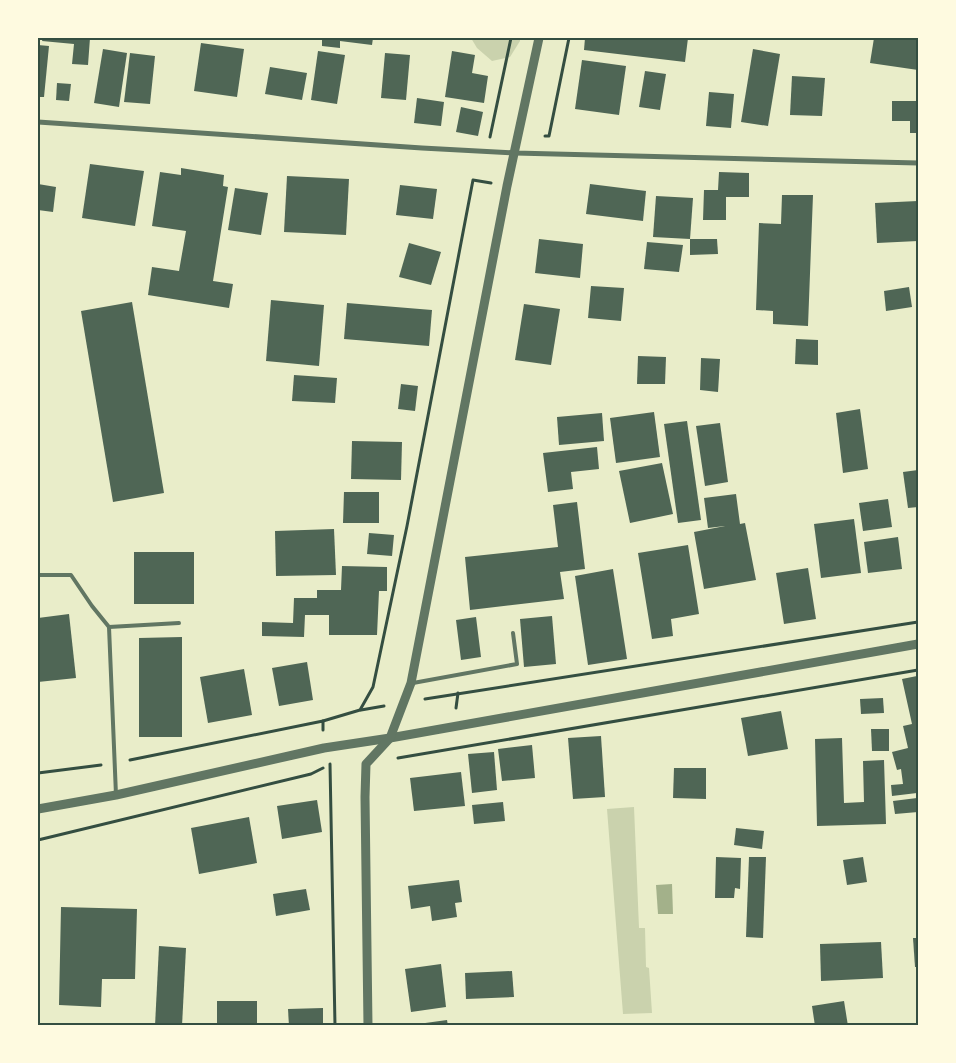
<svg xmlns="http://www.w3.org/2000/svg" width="956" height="1063" viewBox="0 0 956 1063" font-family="Mulish,sans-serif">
<rect width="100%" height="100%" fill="#e9edc9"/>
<g fill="#cad2ad">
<path d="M471,38H520V41L510,57L492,61L477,48Z"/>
<path d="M634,807L639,928H645L646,967L649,968L652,1013L623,1014L607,809Z"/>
</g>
<path fill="#a3b18a" d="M672,884L673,914H658L656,885Z"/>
<g fill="#4f6655">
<path d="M43,38H90L88,65L72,64L74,44L42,41Z"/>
<path d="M322,38H373L372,45L340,41V48L322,46Z"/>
<path d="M585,38H688L685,62L584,50Z"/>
<path d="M874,38H918V70L870,63Z"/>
<path d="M201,43L244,49L237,97L194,91Z"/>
<path d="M38,45L49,46L44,97H38Z"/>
<path d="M103,49L127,53L119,107L94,103Z"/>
<path d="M753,49L780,54L768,126L741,122Z"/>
<path d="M318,51L345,55L337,104L311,100Z"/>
<path d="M452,51L475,55L472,73L488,76L484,103L445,97Z"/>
<path d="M130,53L155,56L150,104L124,102Z"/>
<path d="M385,53L410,55L406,100L381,98Z"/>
<path d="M582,60L626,66L619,115L575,109Z"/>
<path d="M270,67L307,73L302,100L265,94Z"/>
<path d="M645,71L666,74L660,110L639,107Z"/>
<path d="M792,76L825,78L822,116L790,115Z"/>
<path d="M57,83L71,84L69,101L56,100Z"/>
<path d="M709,92L734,94L731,128L706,126Z"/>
<path d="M417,98L444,102L441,126L414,123Z"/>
<path d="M892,101H918V133H910V121H892Z"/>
<path d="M461,107L483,112L478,136L456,132Z"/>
<path d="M90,164L144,171L135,226L82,218Z"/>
<path d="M181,168L224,175L223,186L228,187L213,281L233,284L229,308L148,295L152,267L179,271L186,231L152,226L160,172L181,175Z"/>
<path d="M719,172L749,173V197H726V220H703L704,190H718Z"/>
<path d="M287,176L349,179L346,235L284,232Z"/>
<path d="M38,184L56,187L53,212L38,210Z"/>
<path d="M590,184L646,191L643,221L586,214Z"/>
<path d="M400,185L437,189L433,219L396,215Z"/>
<path d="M235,188L268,193L261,235L228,230Z"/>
<path d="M782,195H813L808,326L773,324V311L756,310L759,223L781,224Z"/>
<path d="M656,196L693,198L690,239L653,237Z"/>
<path d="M918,201V241L877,243L875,203Z"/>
<path d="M539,239L583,244L580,278L535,273Z"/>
<path d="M690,239H717L718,254L690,255Z"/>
<path d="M647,242L683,245L679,272L644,269Z"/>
<path d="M409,243L441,252L431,285L399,277Z"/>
<path d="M591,286L624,288L621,321L588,318Z"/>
<path d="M909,287L912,307L886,311L884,291Z"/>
<path d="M271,300L324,305L319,366L266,361Z"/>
<path d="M132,302L164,493L113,502L81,311Z"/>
<path d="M347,303L432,310L429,346L344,339Z"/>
<path d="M524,304L560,309L551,365L515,360Z"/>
<path d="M796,339L818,340V365L795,364Z"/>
<path d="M638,356L666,357L665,384H637Z"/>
<path d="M701,358L720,359L718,392L700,390Z"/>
<path d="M294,375L337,378L335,403L292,401Z"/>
<path d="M401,384L418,386L415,411L398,409Z"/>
<path d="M860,409L868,469L843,473L836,413Z"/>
<path d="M654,412L660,457L616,463L610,418Z"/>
<path d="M602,413L604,441L559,445L557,417Z"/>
<path d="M687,421L701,520L678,523L664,424Z"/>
<path d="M720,423L728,482L705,486L696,426Z"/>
<path d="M352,441L402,442L401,480L351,479Z"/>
<path d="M597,447L599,469L571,472L573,489L548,492L543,453Z"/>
<path d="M662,463L673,514L630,523L619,471Z"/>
<path d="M918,470V507L908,508L903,472Z"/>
<path d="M344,492H379V523H343Z"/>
<path d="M736,494L740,524L745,523L756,580L704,589L694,532L725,526L708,528L704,498Z"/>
<path d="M888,499L892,527L863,531L859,503Z"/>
<path d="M577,502L585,569L560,572L564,599L470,610L465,557L558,547L553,505Z"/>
<path d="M854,519L861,573L821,578L814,524Z"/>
<path d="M334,529L336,575L276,576L275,531Z"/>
<path d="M369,533L394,535L392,556L367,554Z"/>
<path d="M898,537L902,569L868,573L864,542Z"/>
<path d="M688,545L699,614L671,619L673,636L652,639L638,553Z"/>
<rect x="134" y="552" width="60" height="52"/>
<path d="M342,566L387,567V591H379L377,635H329V615H305L304,637L262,636V622L293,623L294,598H317V590H341Z"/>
<path d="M808,568L816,619L784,624L776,573Z"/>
<path d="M613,569L627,659L588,665L575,576Z"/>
<path d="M69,614L76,678L38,682V618Z"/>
<path d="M552,616L556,664L524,667L520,619Z"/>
<path d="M476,617L481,657L461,660L456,620Z"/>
<path d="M182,637V737H139V638Z"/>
<path d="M307,662L313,700L279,706L272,668Z"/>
<path d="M244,669L252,715L208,723L200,677Z"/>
<path d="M917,676L918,682V812L895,814L893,801L917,798V793L892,796L891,785L903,784L901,769L897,770L892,752L908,748L903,726L912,724L902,679Z"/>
<path d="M883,698L884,713L861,714L860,699Z"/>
<path d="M781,711L788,749L748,756L741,718Z"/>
<path d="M871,729H889V751H872Z"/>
<path d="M601,736L605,797L573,799L568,738Z"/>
<path d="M842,738L844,803L864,802L863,761L884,760L886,824L817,826L815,739Z"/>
<path d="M532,745L535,778L502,781L498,749Z"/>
<path d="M494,752L497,790L472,793L468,754Z"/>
<path d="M674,768H706V799L673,798Z"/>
<path d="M461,772L465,806L414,811L410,778Z"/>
<path d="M317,800L322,832L282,839L277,806Z"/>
<path d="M503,802L505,821L474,824L472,805Z"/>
<path d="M249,817L257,863L199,874L191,828Z"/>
<path d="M736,828L764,831L762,849L734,845Z"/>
<path d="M716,857L741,858L740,889L735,888L734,898H715Z"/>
<path d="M749,857H766L763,938L746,937Z"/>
<path d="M863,857L867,882L847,885L843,860Z"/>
<path d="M459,880L462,902L455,903L457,917L432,921L430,906L411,909L408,886Z"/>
<path d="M306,889L310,910L276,916L273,894Z"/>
<path d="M61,907L137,909L135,979H102L101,1007L59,1005Z"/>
<path d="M913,938H918V967H915Z"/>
<path d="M881,942L883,978L821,981L820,944Z"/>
<path d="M159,946L186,948L182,1026H155Z"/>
<path d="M441,964L446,1007L411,1012L405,969Z"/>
<path d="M512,971L514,997L466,999L465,973Z"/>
<rect x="217" y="1001" width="40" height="25"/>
<path d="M844,1001L848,1026H815L812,1006Z"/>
<path d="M323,1008V1026H289L288,1009Z"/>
<path d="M447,1020L448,1026H418V1024Z"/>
</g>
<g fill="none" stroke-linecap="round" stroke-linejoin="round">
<g stroke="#344e41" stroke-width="3">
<path d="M545,136H549L569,38"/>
<path d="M490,137L511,38"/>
<path d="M425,699L918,622"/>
<path d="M456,708L458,693"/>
<path d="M361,710L384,706"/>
<path d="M323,721L360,710L373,687L407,526L473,180L491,183"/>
<path d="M398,758L918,670"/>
<path d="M130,760L323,721V730"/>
<path d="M330,764L335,1026"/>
<path d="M38,773L101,765"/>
<path d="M38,840L311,774L323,768"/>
</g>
<g stroke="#617663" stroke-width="4">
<path d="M38,575H71L92,606L109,627L116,795"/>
<path d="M109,627L179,623"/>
<path d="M413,683L517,664L513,633"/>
</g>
<path stroke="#617663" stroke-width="5" d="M38,122L422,148L515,153L918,163"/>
<g stroke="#617663" stroke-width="9">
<path d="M38,809L116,795L324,748L390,738L918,644"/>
<path d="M368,1026L365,797L366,764L390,738L411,683L507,186L539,38"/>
</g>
</g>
<rect width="956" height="1063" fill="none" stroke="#fefae0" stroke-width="78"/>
<rect x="39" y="39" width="878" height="985" fill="none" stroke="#344e41" stroke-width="2"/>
</svg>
